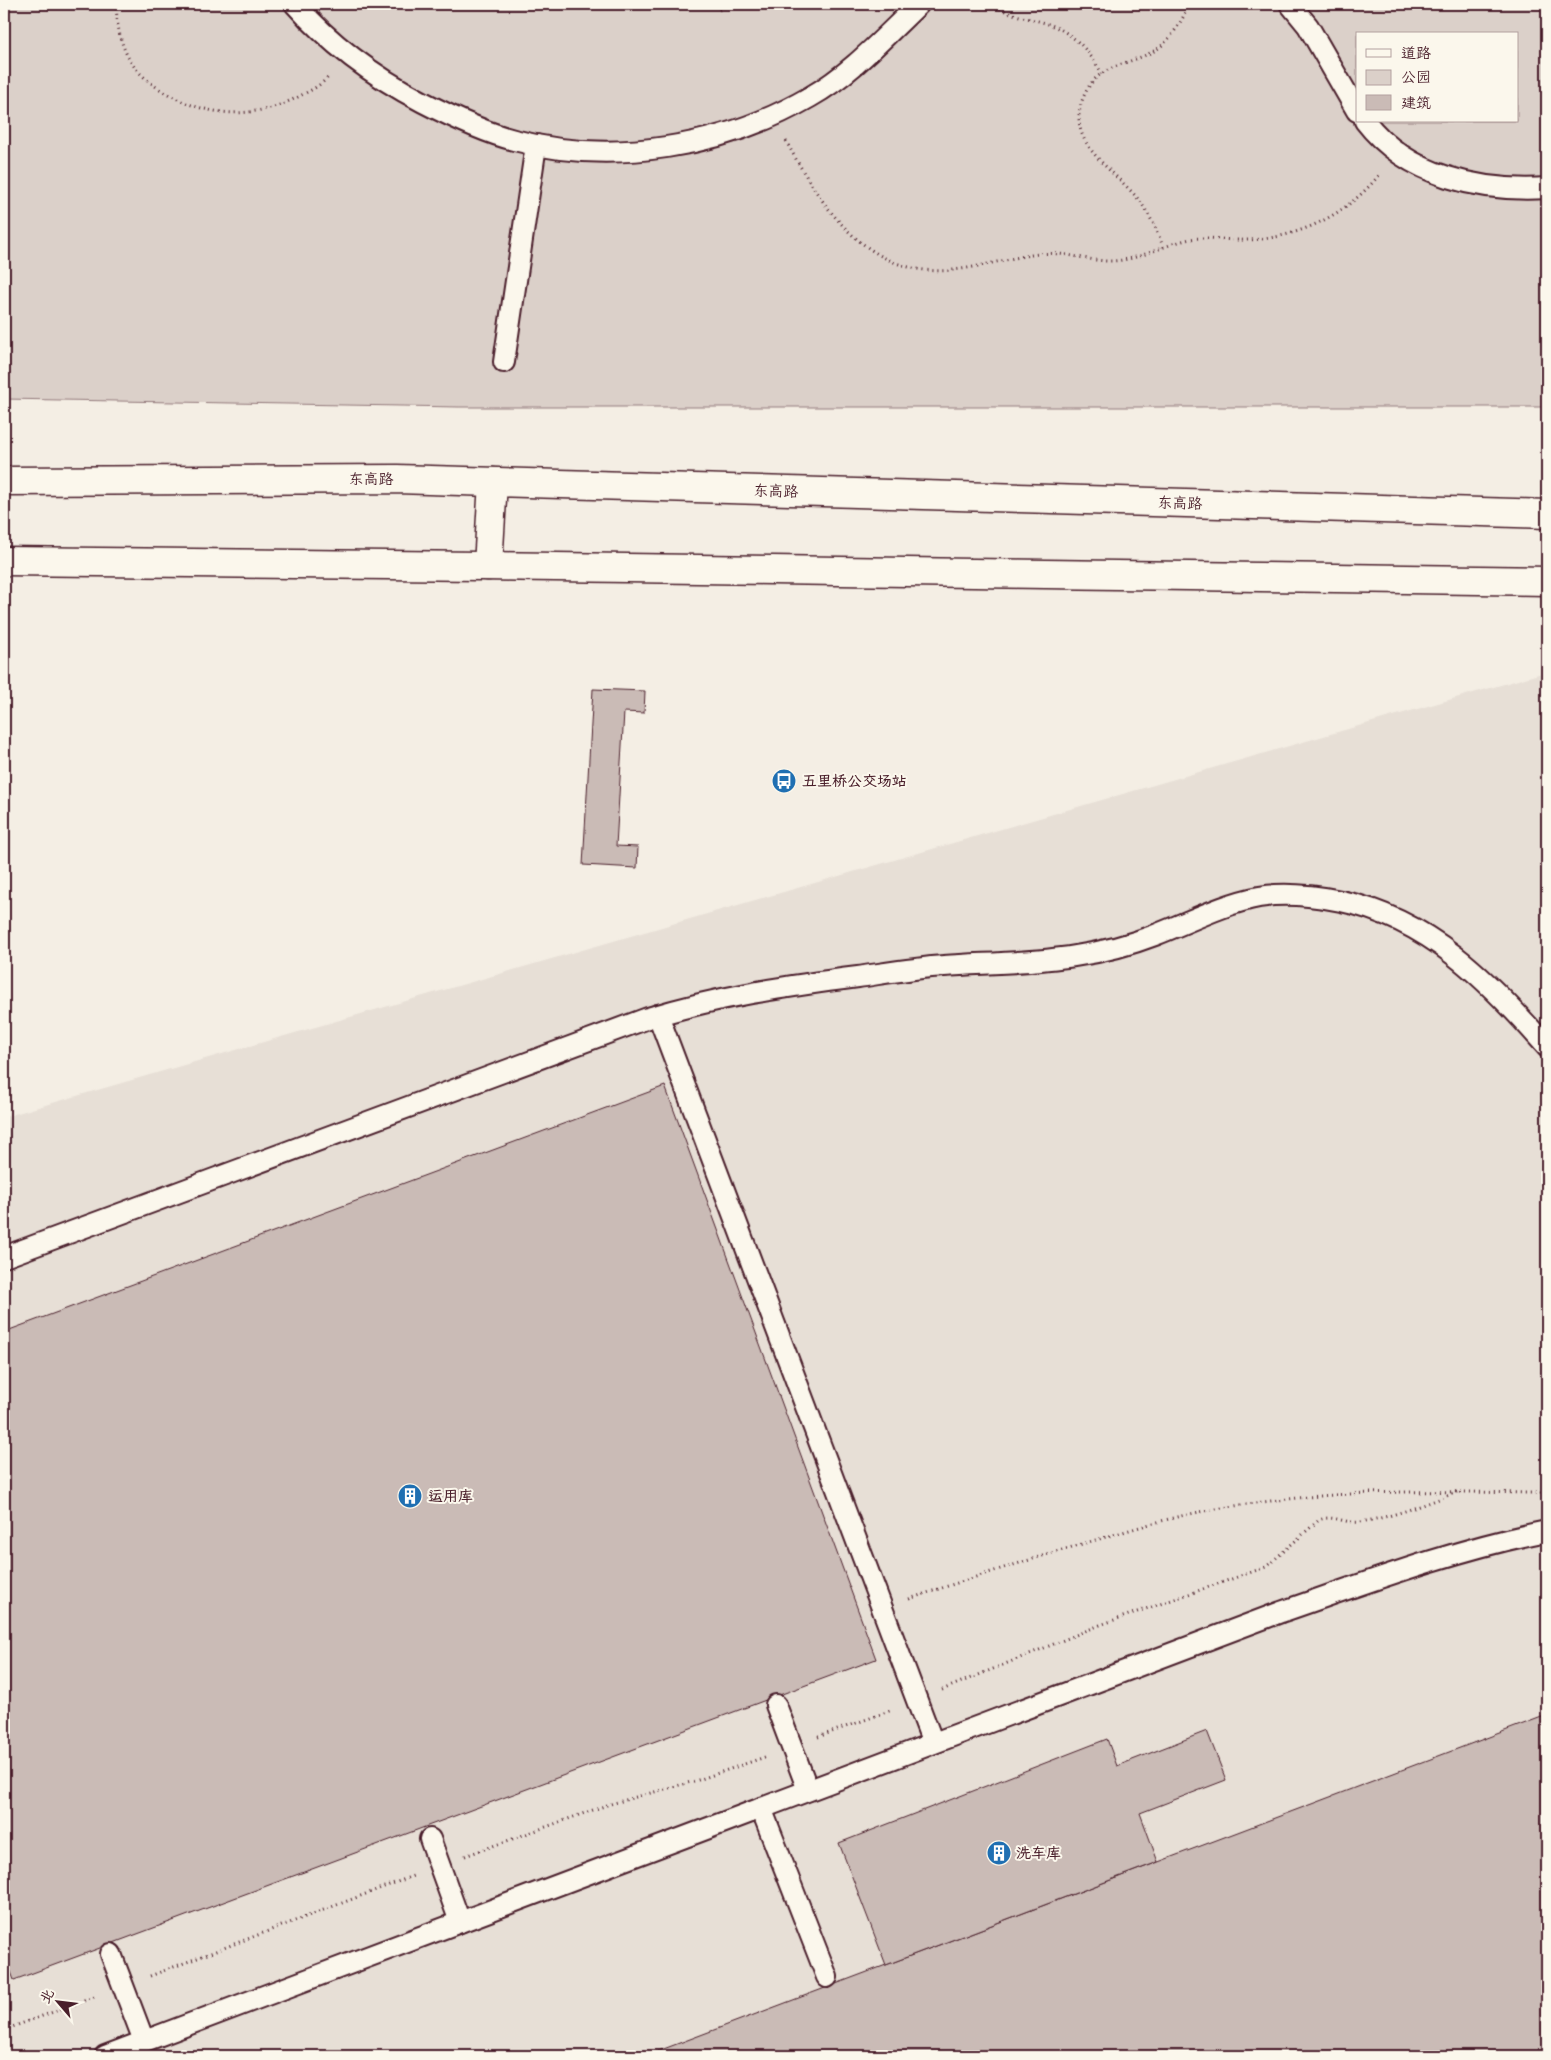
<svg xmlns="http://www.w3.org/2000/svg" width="1551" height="2060" viewBox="0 0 1551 2060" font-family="Sriracha,'LXGW WenKai TC',sans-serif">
<rect width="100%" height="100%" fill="#f4eee4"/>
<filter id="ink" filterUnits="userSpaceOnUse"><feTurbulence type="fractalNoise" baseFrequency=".02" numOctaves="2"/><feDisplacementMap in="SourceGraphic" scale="10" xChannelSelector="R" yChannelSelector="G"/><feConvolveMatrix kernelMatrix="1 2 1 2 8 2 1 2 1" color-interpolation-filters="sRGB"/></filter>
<g filter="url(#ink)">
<path fill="#e7dfd6" d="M1542,673H1547V2056H4V1117Z"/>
<path fill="#dbd0c9" stroke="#92787a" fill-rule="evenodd" d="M4,4H1547V407H459L4,399ZM1357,34H1517V121H1357Z"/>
<g fill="#cabbb6" stroke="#4a1f2b">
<path d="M593,689L645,691L644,713L624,712L616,846L638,847L637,868L583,865Z"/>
<path d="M665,1086L876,1659L14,1980L4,1953V1332Z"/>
<path d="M1547,1715V2056H645L886,1965Z"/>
<path d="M1207,1731L1226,1780L1140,1813L1158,1862L886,1965L839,1843L1107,1739L1117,1766Z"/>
</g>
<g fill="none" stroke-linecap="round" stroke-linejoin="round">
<defs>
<g id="lane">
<path d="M295,4C331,45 375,77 423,102C452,117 483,132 514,140C612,166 724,147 810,97C852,73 884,37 919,4"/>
<path d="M1290,4L1308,26L1357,111"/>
<path d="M1365,121C1408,177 1481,192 1547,188"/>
<path d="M504,362L536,145"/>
<path d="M658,1015L933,1743"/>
<path d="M4,1257L648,1018C716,997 787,986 858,977C886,973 915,968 944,966C988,963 1032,963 1075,956C1102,952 1129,945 1155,935C1189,922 1223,904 1259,897C1286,892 1315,896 1341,901C1429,919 1490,982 1547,1047"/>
<path d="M776,1705L808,1790"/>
<path d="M761,1808L827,1977"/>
<path d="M430,1839L460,1922"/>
<path d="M111,1954L144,2041"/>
<path d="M105,2056L1281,1612C1368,1582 1456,1549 1547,1531"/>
</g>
<g id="secondary">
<path d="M4,481L397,479L1547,514"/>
<path d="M4,561L481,566L1547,581"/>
<path d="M488,566L493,482"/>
</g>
</defs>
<use href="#lane" stroke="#4a1f2b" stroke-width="24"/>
<use href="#secondary" stroke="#4a1f2b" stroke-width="31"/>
<g stroke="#4a1f2b" stroke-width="3" stroke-dasharray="1 4" stroke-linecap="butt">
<path d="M116,4C117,25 120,47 133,65C142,77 155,87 168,94C210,118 254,119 298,97C309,91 321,86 329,76"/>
<path d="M991,4C1008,14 1023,17 1042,22C1070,30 1088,48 1102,74"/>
<path d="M719,10L729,4"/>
<path d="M786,141C813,191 848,249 905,266C951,280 994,259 1039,254C1065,251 1085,261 1110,261C1138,261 1163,245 1190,239C1209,236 1227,241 1246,240C1298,239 1347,215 1380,174"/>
<path d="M1163,247C1158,231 1149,214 1139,200C1110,165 1058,140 1088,88C1102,63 1139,63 1160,47C1173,37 1183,18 1190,4"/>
<path d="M909,1599C968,1579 1028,1560 1089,1542C1127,1531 1166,1518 1205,1511C1270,1499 1338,1493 1404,1492C1452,1491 1499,1493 1547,1493"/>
<path d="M942,1690L1100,1625L1266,1567L1319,1520C1333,1514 1345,1524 1360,1522C1393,1517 1426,1504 1457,1492"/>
<path d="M818,1737L892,1710"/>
<path d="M465,1856L607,1805L698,1780L765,1757"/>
<path d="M150,1976L413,1876"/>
<path d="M4,2030L97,1996"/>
</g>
<use href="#lane" stroke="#fbf7ec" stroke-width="20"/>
<use href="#secondary" stroke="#fbf7ec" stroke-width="28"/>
</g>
</g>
<defs>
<symbol id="bus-disc" viewBox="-11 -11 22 22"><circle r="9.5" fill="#1f6fb2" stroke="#fbf7ec"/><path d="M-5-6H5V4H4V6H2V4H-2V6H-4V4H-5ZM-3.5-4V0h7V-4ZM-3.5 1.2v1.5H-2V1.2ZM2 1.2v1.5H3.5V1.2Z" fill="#fff"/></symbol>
<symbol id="building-disc" viewBox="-11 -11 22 22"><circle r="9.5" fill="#1f6fb2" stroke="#fbf7ec"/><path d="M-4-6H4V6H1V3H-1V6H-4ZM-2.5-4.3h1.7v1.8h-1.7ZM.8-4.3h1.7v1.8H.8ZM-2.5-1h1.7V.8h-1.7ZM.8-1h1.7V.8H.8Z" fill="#fff"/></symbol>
</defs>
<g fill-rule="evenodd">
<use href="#bus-disc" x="770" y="767" width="28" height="28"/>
<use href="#building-disc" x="396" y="1482" width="28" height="28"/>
<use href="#building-disc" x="985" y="1839" width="28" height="28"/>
</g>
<g text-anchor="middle" stroke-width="4" stroke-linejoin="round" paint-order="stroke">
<g font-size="15" fill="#4a1f2b" stroke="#fbf7ec">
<text x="371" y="484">东高路</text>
<text transform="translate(776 491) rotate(2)" y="5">东高路</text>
<text transform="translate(1180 503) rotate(2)" y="5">东高路</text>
</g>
<g font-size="15" font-weight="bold" fill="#4a1f2b" stroke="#fbf7ec" text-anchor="start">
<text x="802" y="786">五里桥公交场站</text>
<text x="428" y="1501">运用库</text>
<text x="1016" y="1858">洗车库</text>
</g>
</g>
<rect width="1551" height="2060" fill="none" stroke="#fbf7ec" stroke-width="20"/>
<rect x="10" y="10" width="1531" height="2040" fill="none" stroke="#4a1f2b" stroke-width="2" filter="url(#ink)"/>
<rect x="1356" y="32" width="162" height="90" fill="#fbf7ec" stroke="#b4a19f"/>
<rect x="1366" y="49" width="25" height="8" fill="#fbf7ec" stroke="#b4a19f"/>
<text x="1401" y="58" font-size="15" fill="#4a1f2b">道路</text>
<rect x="1366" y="70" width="25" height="15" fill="#dbd0c9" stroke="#b4a19f"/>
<text x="1401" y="82" font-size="15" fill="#4a1f2b">公园</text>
<rect x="1366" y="95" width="25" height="15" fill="#cabbb6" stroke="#b4a19f"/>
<text x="1401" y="108" font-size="15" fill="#4a1f2b">建筑</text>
<g transform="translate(58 2002) rotate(298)" stroke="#fbf7ec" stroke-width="4" paint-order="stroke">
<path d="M0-4L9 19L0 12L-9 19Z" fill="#4a1f2b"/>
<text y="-8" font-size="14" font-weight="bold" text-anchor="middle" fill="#4a1f2b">北</text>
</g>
</svg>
